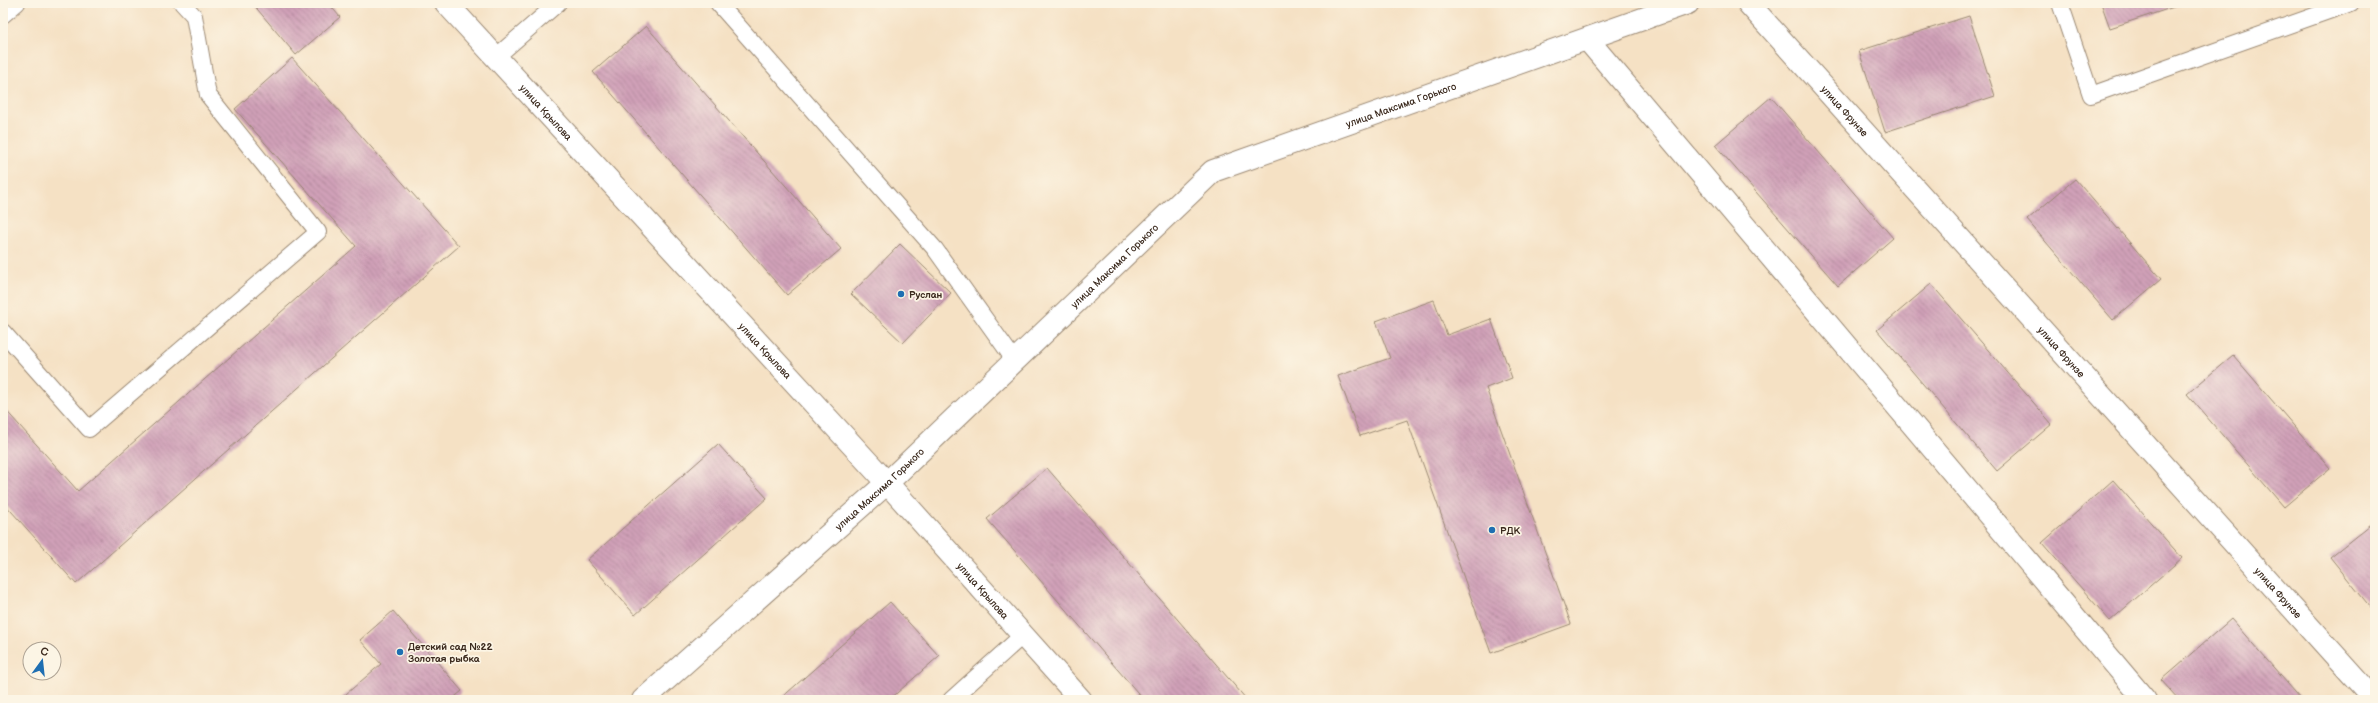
<svg xmlns="http://www.w3.org/2000/svg" width="2378" height="703" viewBox="0 0 2378 703" font-family="'Balsamiq Sans',sans-serif">
<defs>
<pattern id="building-back-hatch" width="6" height="6" patternUnits="userSpaceOnUse"><rect width="6" height="6" fill="#d0a0b8"/><path d="M-1 5l2 2M0 0l6 6M5-1l2 2" fill="none" stroke="#aa8395"/></pattern>
</defs>
<rect width="100%" height="100%" fill="#fcf5e5"/>
<filter id="ink" filterUnits="userSpaceOnUse"><feTurbulence type="fractalNoise" baseFrequency=".025" numOctaves="2"/><feDisplacementMap in="SourceGraphic" scale="8" xChannelSelector="R" yChannelSelector="G"/><feConvolveMatrix kernelMatrix="1 2 1 2 8 2 1 2 1" color-interpolation-filters="sRGB"/></filter>
<filter id="wash" filterUnits="userSpaceOnUse"><feTurbulence type="fractalNoise" baseFrequency=".012" numOctaves="4" result="noise"/><feDisplacementMap in="SourceGraphic" scale="16" xChannelSelector="R" yChannelSelector="G"/><feGaussianBlur stdDeviation="0.9" result="paint"/><feColorMatrix in="noise" values="0 0 0 0 0 0 0 0 0 0 0 0 0 0 0 0 0 1.4 0 .05"/><feComposite in="paint" operator="in"/></filter>
<g filter="url(#wash)">
<rect width="100%" height="100%" fill="#f5e1c4"/>
<g id="blocks">
<g fill="url(#building-back-hatch)">
<path d="M252,3H328L340,17L296,55Z"/>
<path d="M2101,3H2186L2110,28Z"/>
<path d="M1969,16L1995,96L1885,132L1859,51Z"/>
<path d="M646,26L841,249L787,295L593,72Z"/>
<path d="M292,58L459,246L76,584L3,502V407L78,491L356,246L235,109Z"/>
<path d="M1771,97L1893,238L1838,286L1715,145Z"/>
<path d="M2075,179L2161,279L2113,320L2027,220Z"/>
<path d="M900,244L951,293L903,343L851,294Z"/>
<path d="M1931,284L2052,424L1997,471L1877,330Z"/>
<path d="M1434,300L1447,335L1491,319L1512,378L1486,388L1571,624L1491,653L1407,420L1360,436L1338,376L1390,358L1376,321Z"/>
<path d="M2233,355L2330,468L2284,507L2187,394Z"/>
<path d="M718,444L767,498L635,615L587,560Z"/>
<path d="M1047,468L1247,700H1144L987,519Z"/>
<path d="M2113,480L2182,558L2110,621L2042,543Z"/>
<path d="M2375,521V613L2330,557Z"/>
<path d="M890,602L939,656L889,700H779Z"/>
<path d="M393,611L462,691L451,700H339L381,664L360,640Z"/>
<path d="M2231,619L2302,700H2179L2161,680Z"/>
</g>
</g>
</g>
<g filter="url(#ink)">
<use href="#blocks" fill-opacity="0" stroke="#988671" stroke-width="1"/>
<g fill="none" stroke-linecap="round" stroke-linejoin="round">
<defs>
<g id="lane">
<path d="M718,3L935,249L1015,361"/>
<path d="M2060,3L2091,95L2351,3"/>
<path d="M3,15L17,3"/>
<path d="M496,57L558,3"/>
<path d="M3,332L89,429L318,232L208,95L194,16L182,3"/>
<path d="M951,700L1023,635"/>
</g>
<g id="street">
<path id="s1" d="M446,3L887,483L1081,700"/>
<path id="s2" d="M1748,3L2375,700"/>
<path d="M1587,39L2145,700"/>
<path id="s3" d="M643,700L887,483L1213,171L1688,3"/>
</g>
</defs>
<use href="#lane" stroke="#988671" stroke-width="18"/>
<use href="#street" stroke="#988671" stroke-width="24"/>
<use href="#lane" stroke="#fff" stroke-width="16"/>
<use href="#street" stroke="#fff" stroke-width="22"/>
</g>
</g>
<g fill="#1f6fb2" stroke="#fcf5e5" stroke-width="1.5">
<circle cx="901" cy="294" r="4"/>
<circle cx="1492" cy="530" r="4"/>
<circle cx="400" cy="652" r="4"/>
</g>
<g text-anchor="middle" stroke-width="3.5" stroke-linejoin="round" paint-order="stroke">
<g font-size="10" fill="#3b2a1e" stroke="#fcf5e5">
<text dy="4" stroke="none"><textPath href="#s3" startOffset="977">улица Максима Горького</textPath></text>
<text dy="4" stroke="none"><textPath href="#s2" startOffset="145">улица Фрунзе</textPath></text>
<text dy="4" stroke="none"><textPath href="#s1" startOffset="148">улица Крылова</textPath></text>
<text dy="4" stroke="none"><textPath href="#s3" startOffset="641">улица Максима Горького</textPath></text>
<text dy="4" stroke="none"><textPath href="#s1" startOffset="472">улица Крылова</textPath></text>
<text dy="4" stroke="none"><textPath href="#s2" startOffset="469">улица Фрунзе</textPath></text>
<text dy="4" stroke="none"><textPath href="#s3" startOffset="317">улица Максима Горького</textPath></text>
<text dy="4" stroke="none"><textPath href="#s1" startOffset="796">улица Крылова</textPath></text>
<text dy="4" stroke="none"><textPath href="#s2" startOffset="793">улица Фрунзе</textPath></text>
</g>
<g font-size="10" font-weight="bold" fill="#3b2a1e" stroke="#fcf5e5" text-anchor="start">
<text x="909" y="298">Руслан</text>
<text x="1500" y="534">РДК</text>
<text x="408" y="650">Детский сад №22<tspan x="408" dy="12">Золотая рыбка</tspan></text>
</g>
</g>
<rect width="2378" height="703" fill="none" stroke="#fcf5e5" stroke-width="16"/>
<g transform="translate(42 661) rotate(15)"><circle r="19" fill="#fcf5e5" stroke="#afa495"/>
<path d="M0-3L7 15L0 10L-7 15Z" fill="#1f6fb2"/>
<text y="-6" font-size="11" font-weight="bold" text-anchor="middle" fill="#3b2a1e">С</text>
</g>
</svg>
